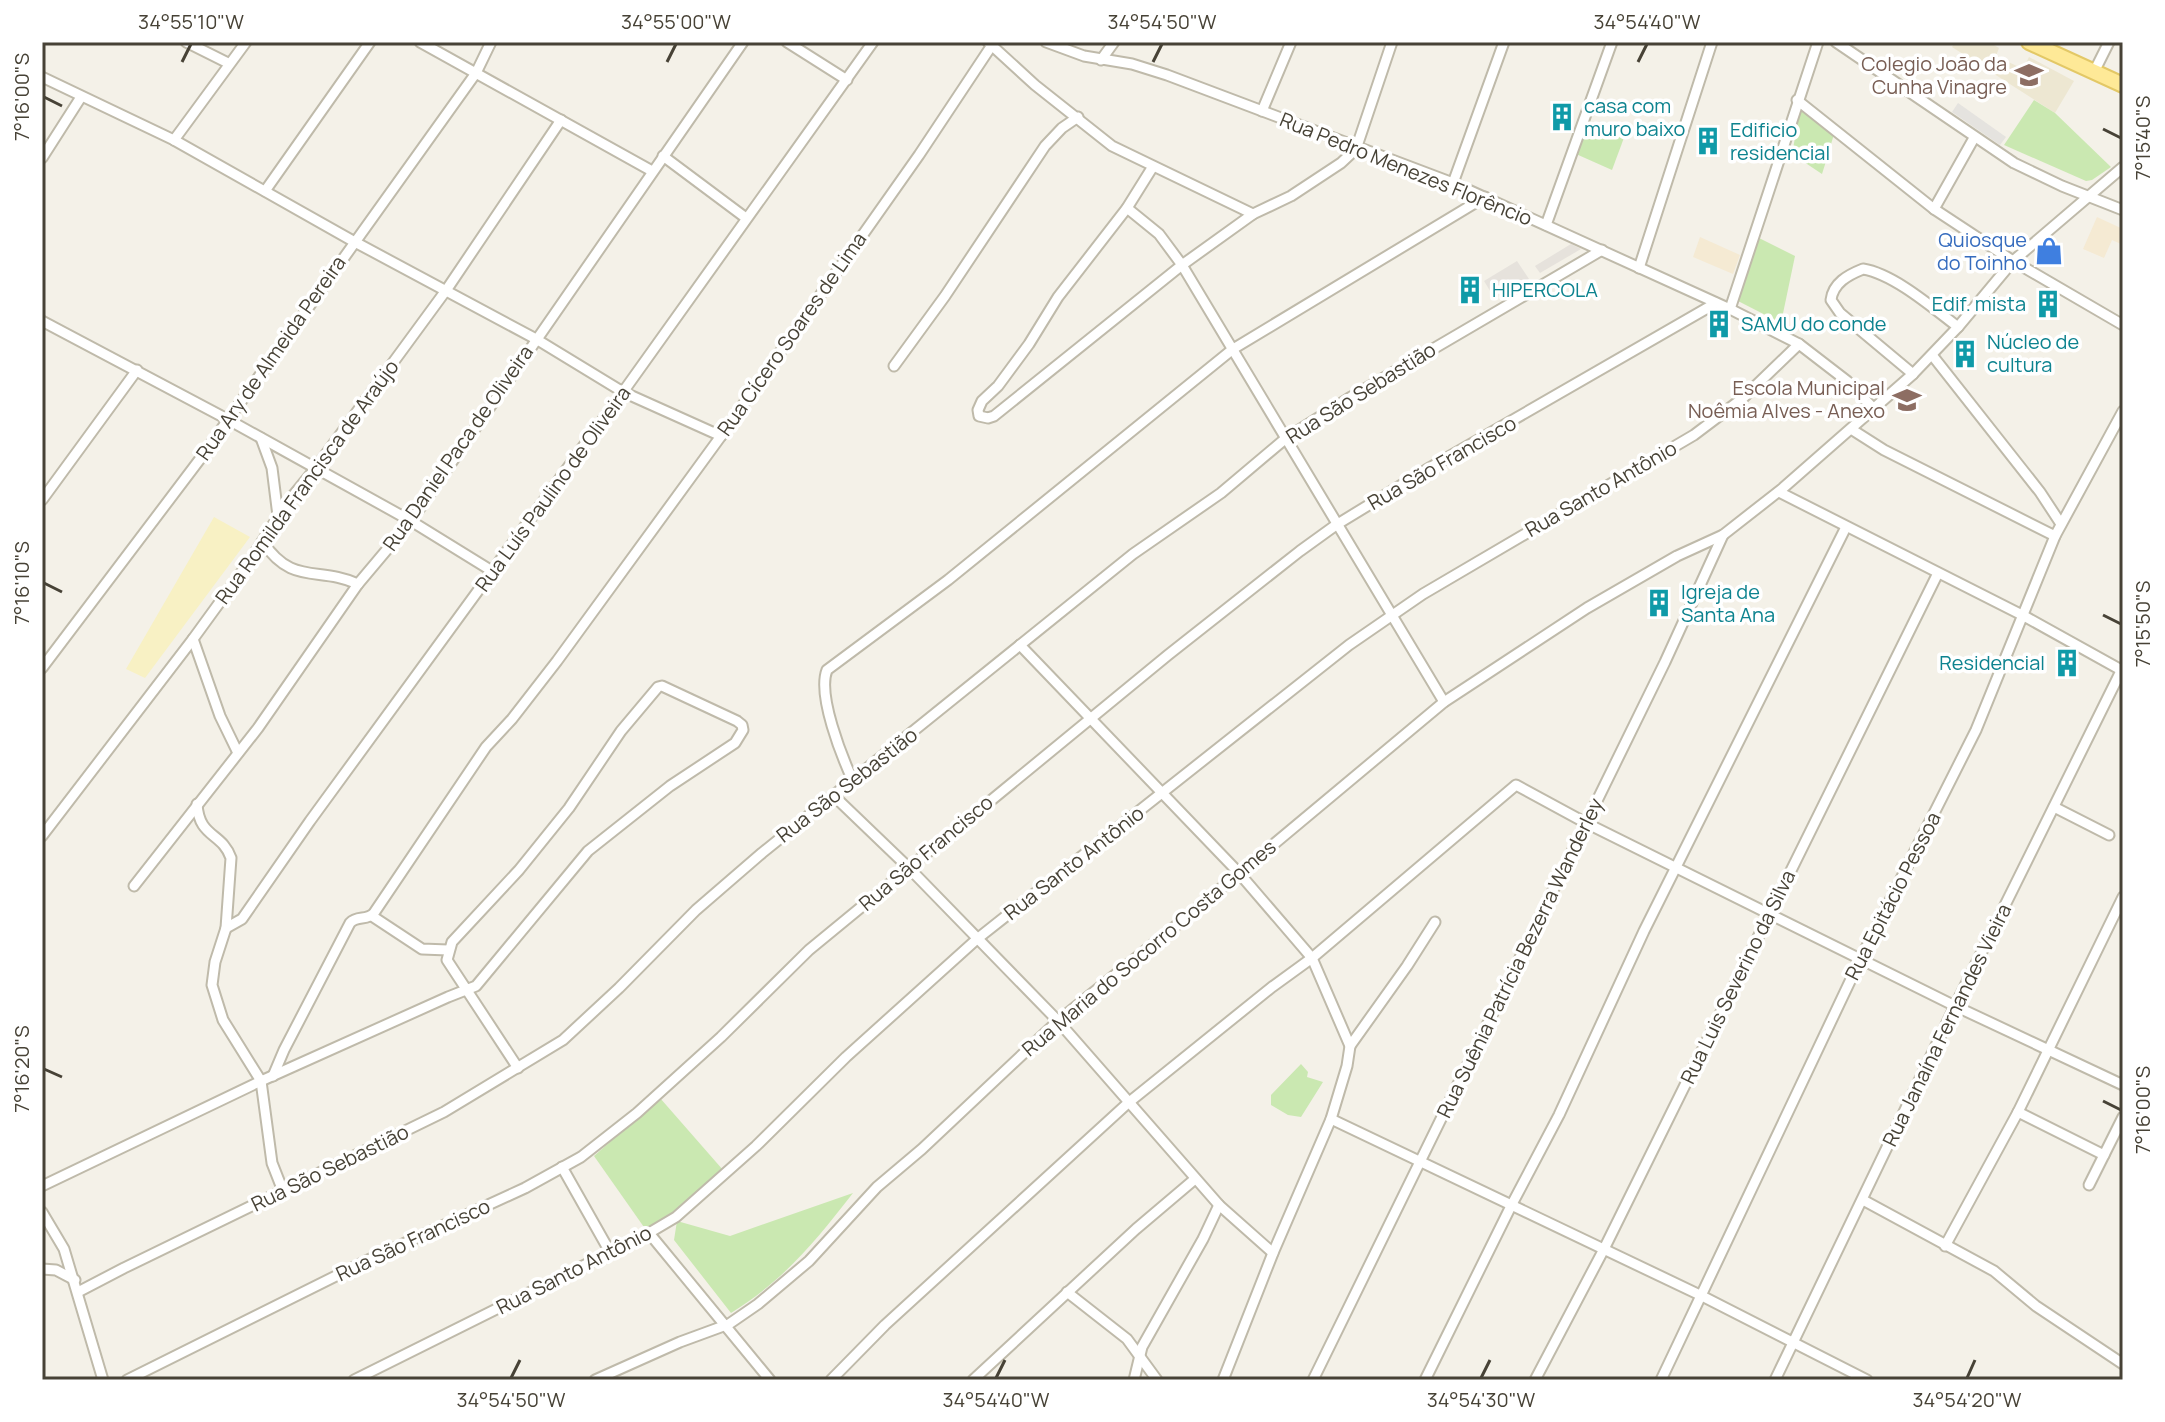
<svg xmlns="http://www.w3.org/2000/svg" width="2165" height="1422" viewBox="0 0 2165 1422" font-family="Manrope,sans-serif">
<rect width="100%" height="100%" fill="#f4f1e8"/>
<g fill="#f5ead3">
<path d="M2097,217L2123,229V245L2112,240L2104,258L2083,249Z"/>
<path d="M1700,237L1740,255L1733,274L1693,257Z"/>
</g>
<g fill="#e6e2dc">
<path d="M1571,244L1581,249L1540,273L1535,266Z"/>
<path d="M1517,261L1529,279L1495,299L1484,281Z"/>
</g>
<path fill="#ede7d2" d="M1955,42H1989L1999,48L1996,56L2023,69L2029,57L2074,81L2055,113L1952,47Z"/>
<g fill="#cae8b1">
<path d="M2034,100L2055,113L2111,167L2092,180L2086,181L2004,145Z"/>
<path d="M1801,105L1835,131L1828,154L1820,150L1828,155L1822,174L1792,154Z"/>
<path d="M1589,121L1625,135L1612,170L1576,154Z"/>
<path d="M1759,238L1795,256L1781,323L1738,301Z"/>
<path d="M1301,1064L1308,1072L1307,1077L1323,1082L1301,1117L1288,1115L1271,1105V1095Z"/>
<path d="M660,1098L723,1170L674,1214L646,1230L594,1156Z"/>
<path d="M853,1193C814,1243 785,1279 731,1313L674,1240L677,1221L730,1236Z"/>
</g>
<path fill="#f8f1c4" d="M214,517L250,537L145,678L126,669Z"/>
<path fill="#e5e3df" d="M1958,103L2006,137L2000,145L1952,112Z"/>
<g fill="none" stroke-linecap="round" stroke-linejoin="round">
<defs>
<g id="street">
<path d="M186,42L228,63"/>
<path d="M420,42L652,171"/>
<path d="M787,42L847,80"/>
<path d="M988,42L1035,85L1112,146L1253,214"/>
<path d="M1046,42L1084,56L1132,64L1167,75L1453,183L1730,309L1799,344L1847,381L1875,410"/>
<path d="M1836,42L2014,163L2062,186L2123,210"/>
<path d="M1101,60L1114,42"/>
<path d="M2094,72L2109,42"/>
<path d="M42,77L174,140L353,241L536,339L623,392L721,436"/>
<path d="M1797,100L1934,209L2013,261L2123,325"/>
<path d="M1262,111L1291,42"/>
<path d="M174,140L246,42"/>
<path d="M663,156L746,218"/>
<path d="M42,158L81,97"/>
<path d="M1152,168L1127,208L1058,297L1029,344L998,386L982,401L978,410L979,416L988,418L994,416L1182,265L1253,214L1291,196L1341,163L1356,149L1392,42"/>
<path d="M1453,183L1504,42"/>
<path d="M265,191L370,42"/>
<path d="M1127,208L1159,234L1182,265L1444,702"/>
<path d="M1934,209L1974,138"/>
<path d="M1546,225L1612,42"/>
<path d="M1639,268L1712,42"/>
<path d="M1730,309L1818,42"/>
<path d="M42,321L227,419L411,521L492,571"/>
<path d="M1932,355L2040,492L2061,524"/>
<path d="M894,366L945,296L1045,146L1062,128L1078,117"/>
<path d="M1913,374L1840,313L1831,300C1833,283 1848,275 1863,269C1894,274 1933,308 1958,327"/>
<path d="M1851,429L1884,450L2055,536"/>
<path d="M261,438L272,468L278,516"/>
<path d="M1779,492L2024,616L2123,671"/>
<path d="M42,500L137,370"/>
<path d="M263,542C292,586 319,566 358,584"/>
<path d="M193,639L220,716L238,753"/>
<path d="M1020,645L1239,873L1312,958L1350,1046L1347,1066L1331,1119L1273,1253L1223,1380"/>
<path d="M42,668L200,459L476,73L491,42"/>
<path d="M853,781C842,757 817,695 827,670L948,580L1233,349L1485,197"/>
<path d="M834,796L909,868L1058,1021L1219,1205L1273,1253"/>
<path d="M197,804C199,838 222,832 231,858L226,928L215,962L212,985L223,1020L261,1081L272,1163L283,1191"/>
<path d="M2054,807L2109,835"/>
<path d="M42,836L193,639L249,562L287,503L315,469L447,289L561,120"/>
<path d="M134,886L258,728L358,584L411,521L743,42"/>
<path d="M372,916L422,949L448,950"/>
<path d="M226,928L242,919L310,821L623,392L873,42"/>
<path d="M1350,1046L1407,966L1435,922"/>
<path d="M273,1076L284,1050L350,923C357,915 367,921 374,913L486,747L512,719L557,661L721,436L919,155L994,42"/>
<path d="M2018,1112L2104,1155"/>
<path d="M1331,1119L1702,1296L1867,1380"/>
<path d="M562,1167L610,1252"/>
<path d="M2089,1185L2123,1117"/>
<path d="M42,1186L261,1081L448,997L476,986L588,851L670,786L735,743L743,730L742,725L737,721L662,686L658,687L621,731L569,808L519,870L452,942L447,960L518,1068"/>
<path d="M1863,1200L1994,1271L2036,1306L2123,1364"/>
<path d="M42,1212L64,1249L103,1380"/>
<path d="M649,1233L770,1380"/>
<path d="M1945,1246L2018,1112L2123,897"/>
<path d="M42,1269L56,1270L75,1280"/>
<path d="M78,1292L124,1268L444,1112L563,1040L619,988L696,910L762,853L1133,554L1221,493L1285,439L1351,397L1602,250"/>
<path d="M1067,1292L1127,1339L1157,1380"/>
<path d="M127,1380L366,1261L525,1188L581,1157L637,1113L721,1037L809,950L1168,655L1300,551L1336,525L1426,470L1716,303"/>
<path d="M354,1380L649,1233L676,1217L756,1146L846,1057L977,939L1349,645L1423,594L1694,435L1743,398L1799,344"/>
<path d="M595,1380L680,1342L729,1324L758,1304L809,1261L877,1187L922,1149L1058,1021L1183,920L1444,702L1587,608L1677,556L1723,535L1783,488L1913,374L1958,327L2013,261L2123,167"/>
<path d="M831,1380L885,1325L1128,1103L1272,987L1312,958L1516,785L1586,823L1955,1006L2123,1085"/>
<path d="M973,1380L1136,1229L1195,1179"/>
<path d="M1134,1380L1142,1347L1203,1239L1219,1205"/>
<path d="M1313,1380L1665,662L1723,535"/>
<path d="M1425,1380L1511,1206L1559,1115L1644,931L1846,527"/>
<path d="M1535,1380L1604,1249L1938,573"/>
<path d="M1661,1380L1861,958L1976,730L2055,536L2123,411"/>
<path d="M1775,1380L1955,1006L2121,671"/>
</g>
<path id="primary" d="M2029,42L2123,85"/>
</defs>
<use href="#street" stroke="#bfbaaa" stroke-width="13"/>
<use href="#primary" stroke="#e3c866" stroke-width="18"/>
<use href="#street" stroke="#fff" stroke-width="9"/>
<use href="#primary" stroke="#fee997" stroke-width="14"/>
</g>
<path fill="none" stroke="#474236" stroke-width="3" d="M182,62L191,44M667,62L676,44M1153,62L1162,44M1638,62L1647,44M44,97L62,106M2103,129L2121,138M44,583L62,592M2103,615L2121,624M44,1069L62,1077M2103,1101L2121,1110M511,1378L520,1360M996,1378L1005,1360M1481,1378L1490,1360M1967,1378L1975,1360"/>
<defs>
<symbol id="school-bare" viewBox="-9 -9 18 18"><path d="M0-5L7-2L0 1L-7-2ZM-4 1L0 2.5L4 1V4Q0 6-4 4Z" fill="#8d6e63" stroke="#fff" stroke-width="2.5" paint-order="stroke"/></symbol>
<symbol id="building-bare" viewBox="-9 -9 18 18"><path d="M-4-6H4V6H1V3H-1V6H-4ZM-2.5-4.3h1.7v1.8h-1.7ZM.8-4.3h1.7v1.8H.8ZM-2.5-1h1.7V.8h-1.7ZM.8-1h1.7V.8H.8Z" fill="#0f9aa8" stroke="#fff" stroke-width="2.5" paint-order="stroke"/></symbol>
<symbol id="shop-bare" viewBox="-9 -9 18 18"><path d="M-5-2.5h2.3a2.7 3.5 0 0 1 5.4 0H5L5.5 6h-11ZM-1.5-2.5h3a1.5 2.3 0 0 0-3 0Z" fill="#3f7fe0" stroke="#fff" stroke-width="2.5" paint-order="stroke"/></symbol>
</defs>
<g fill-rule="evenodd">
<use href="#school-bare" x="2009" y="55" width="40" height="40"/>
<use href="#building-bare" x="1542" y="97" width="40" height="40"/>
<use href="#building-bare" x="1688" y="121" width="40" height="40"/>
<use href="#shop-bare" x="2029" y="231" width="40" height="40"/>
<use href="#building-bare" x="1450" y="270" width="40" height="40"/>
<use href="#building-bare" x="2028" y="284" width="40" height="40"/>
<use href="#building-bare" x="1699" y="304" width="40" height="40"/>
<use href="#building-bare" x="1945" y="334" width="40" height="40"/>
<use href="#school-bare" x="1887" y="380" width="40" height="40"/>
<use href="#building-bare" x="1639" y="583" width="40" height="40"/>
<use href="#building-bare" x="2047" y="643" width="40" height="40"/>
</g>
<g text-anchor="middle" stroke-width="7" stroke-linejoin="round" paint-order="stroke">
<g font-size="20" fill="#785e54" stroke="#fff" text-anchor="end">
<text x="2007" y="71">Colegio João da<tspan x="2007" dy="23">Cunha Vinagre</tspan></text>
<text x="1885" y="395">Escola Municipal<tspan x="1885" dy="23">Noêmia Alves - Anexo</tspan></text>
</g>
<g font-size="20" fill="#0d838f" stroke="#fff" text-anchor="start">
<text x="1584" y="113">casa com<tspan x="1584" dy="23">muro baixo</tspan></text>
<text x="1730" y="137">Edificio<tspan x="1730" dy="23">residencial</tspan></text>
<text x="1492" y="297">HIPERCOLA</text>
<text x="2026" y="311" text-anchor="end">Edif. mista</text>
<text x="1741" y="331">SAMU do conde</text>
<text x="1987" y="349">Núcleo de<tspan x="1987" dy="23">cultura</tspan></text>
<text x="1681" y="599">Igreja de<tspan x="1681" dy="23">Santa Ana</tspan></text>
<text x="2045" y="670" text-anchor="end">Residencial</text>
</g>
<g font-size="20" fill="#474236" stroke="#fff">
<text transform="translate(1406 169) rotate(22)" y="7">Rua Pedro Menezes Florêncio</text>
<text transform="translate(792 334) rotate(-55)" y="7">Rua Cícero Soares de Lima</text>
<text transform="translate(271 358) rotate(-55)" y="7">Rua Ary de Almeida Pereira</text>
<text transform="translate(1361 393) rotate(-32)" y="7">Rua São Sebastião</text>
<text transform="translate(458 448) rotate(-55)" y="7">Rua Daniel Paca de Oliveira</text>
<text transform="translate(1442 463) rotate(-30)" y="7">Rua São Francisco</text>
<text transform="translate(307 482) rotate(-54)" y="7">Rua Romilda Francisca de Araújo</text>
<text transform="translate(553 489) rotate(-54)" y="7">Rua Luís Paulino de Oliveira</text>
<text transform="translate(1601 489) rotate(-30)" y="7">Rua Santo Antônio</text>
<text transform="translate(847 785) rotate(-38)" y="7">Rua São Sebastião</text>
<text transform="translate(926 853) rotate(-40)" y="7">Rua São Francisco</text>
<text transform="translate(1074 863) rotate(-38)" y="7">Rua Santo Antônio</text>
<text transform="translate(1893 896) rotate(-63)" y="7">Rua Epitácio Pessoa</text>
<text transform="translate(1149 948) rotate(-40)" y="7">Rua Maria do Socorro Costa Gomes</text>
<text transform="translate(1520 958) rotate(-64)" y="7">Rua Suênia Patrícia Bezerra Wanderley</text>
<text transform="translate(1738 977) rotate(-64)" y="7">Rua Luis Severino da Silva</text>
<text transform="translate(1947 1025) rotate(-64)" y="7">Rua Janaína Fernandes Vieira</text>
<text transform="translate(330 1168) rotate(-26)" y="7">Rua São Sebastião</text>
<text transform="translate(413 1240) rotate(-25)" y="7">Rua São Francisco</text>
<text transform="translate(574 1270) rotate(-27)" y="7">Rua Santo Antônio</text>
</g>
<g font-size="20" fill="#366cbe" stroke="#fff" text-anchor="end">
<text x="2027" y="247">Quiosque<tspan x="2027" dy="23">do Toinho</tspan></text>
</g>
</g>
<rect width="2165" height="1422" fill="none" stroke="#ffffff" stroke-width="88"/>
<rect x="44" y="44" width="2077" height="1334" fill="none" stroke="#474236" stroke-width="3"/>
<g font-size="20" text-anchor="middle" fill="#474236">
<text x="191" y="29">34°55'10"W</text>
<text x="676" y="29">34°55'00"W</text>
<text x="1162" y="29">34°54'50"W</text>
<text x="1647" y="29">34°54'40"W</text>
<text transform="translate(22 97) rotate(-90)" y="7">7°16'00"S</text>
<text transform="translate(2143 138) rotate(-90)" y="7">7°15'40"S</text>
<text transform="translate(22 583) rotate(-90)" y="7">7°16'10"S</text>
<text transform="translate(2143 624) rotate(-90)" y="7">7°15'50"S</text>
<text transform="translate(22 1069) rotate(-90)" y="7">7°16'20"S</text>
<text transform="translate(2143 1110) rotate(-90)" y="7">7°16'00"S</text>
<text x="511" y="1407">34°54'50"W</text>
<text x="996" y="1407">34°54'40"W</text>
<text x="1481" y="1407">34°54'30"W</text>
<text x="1967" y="1407">34°54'20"W</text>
</g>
</svg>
